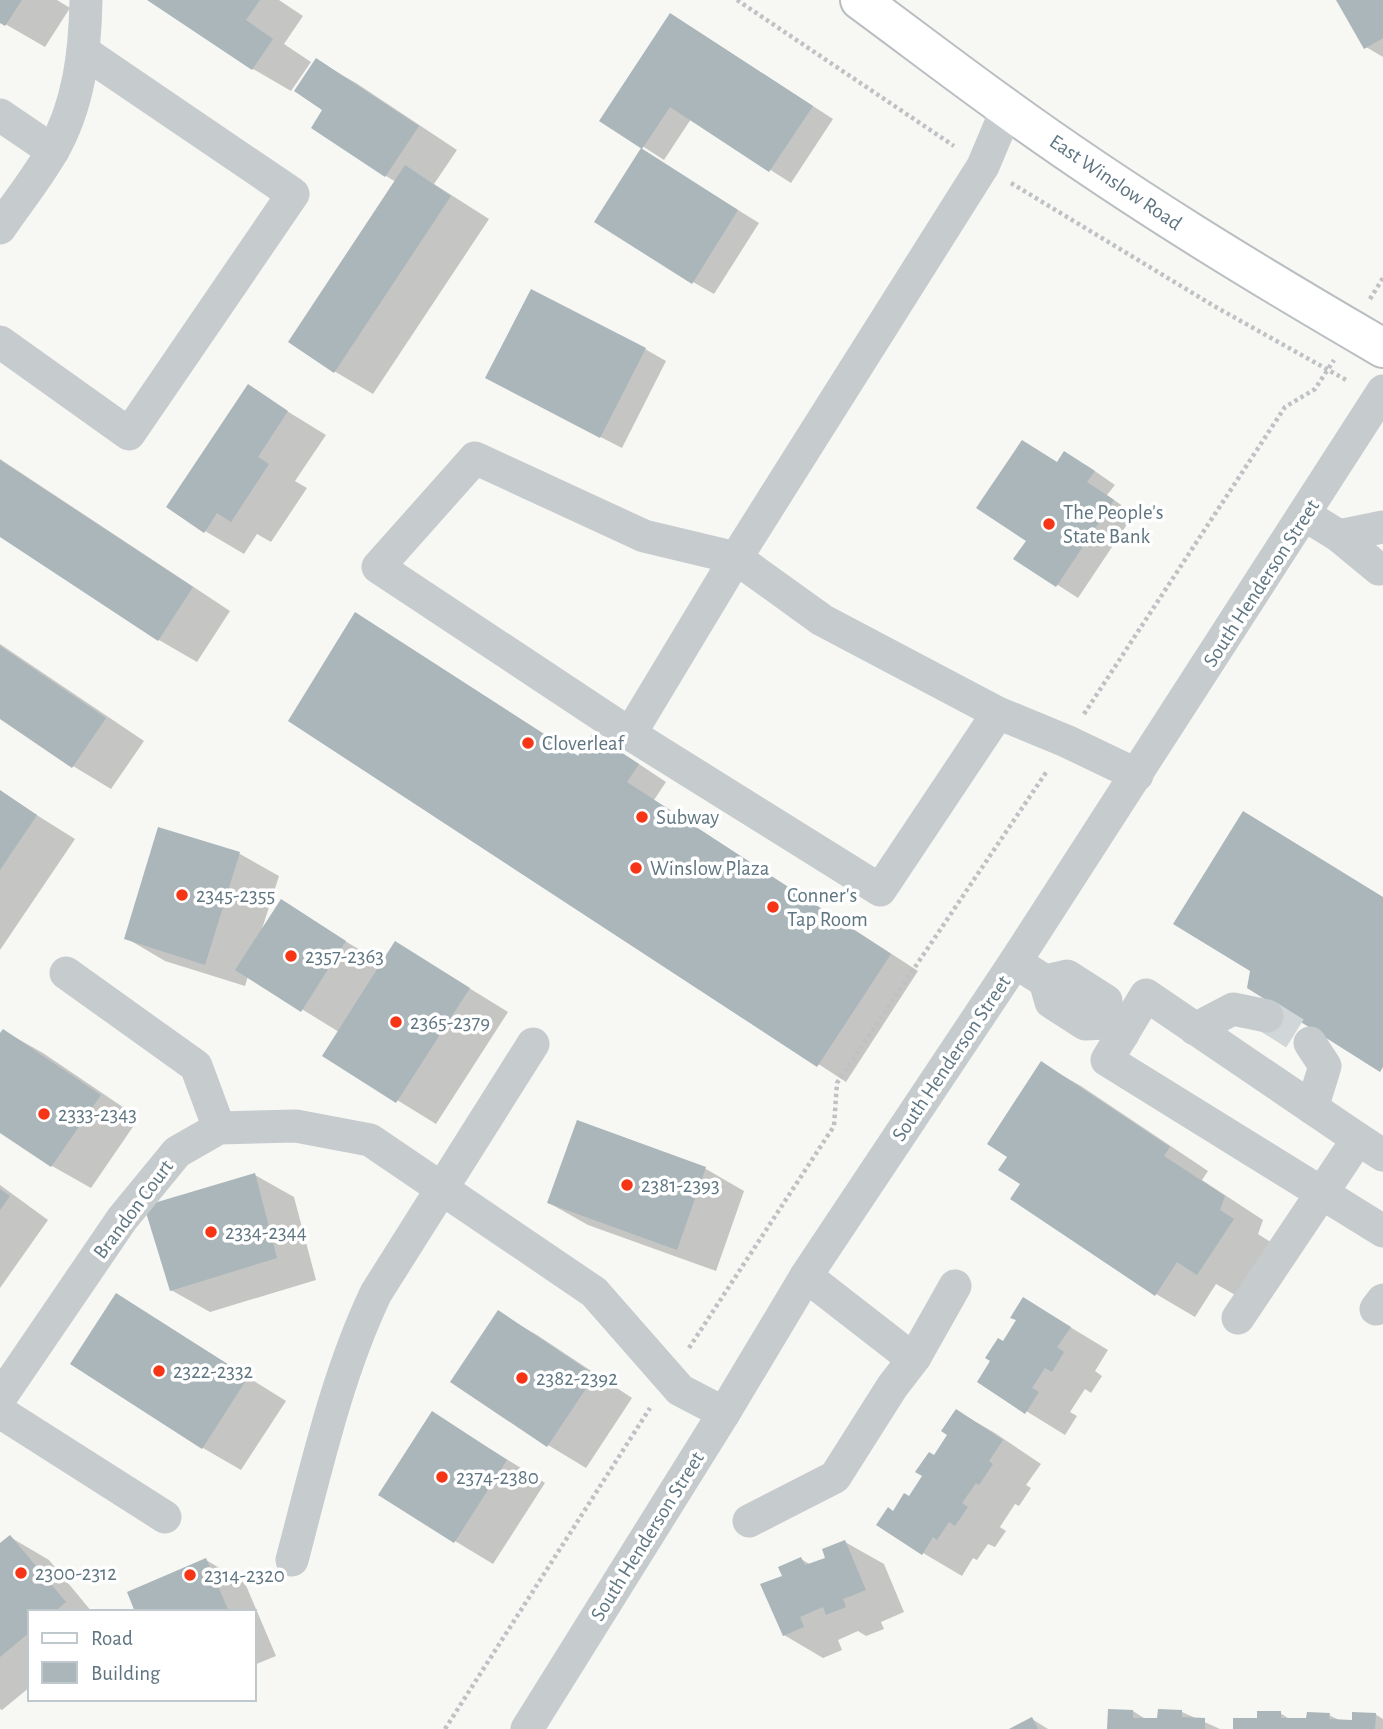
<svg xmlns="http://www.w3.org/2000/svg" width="1383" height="1729" viewBox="0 0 1383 1729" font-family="'Alegreya Sans',sans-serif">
<rect width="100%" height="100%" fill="#f7f7f4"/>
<g fill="#0003">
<path d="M0,0H57L70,8L45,47L0,21Z"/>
<path d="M150,0H279L303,16L284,44L311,62L291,91L253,69Z"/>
<path d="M1338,0H1383V57L1366,47Z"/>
<path d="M691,27L833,119L791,183L691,119L664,160L602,120Z"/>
<path d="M317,61L356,83L457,150L434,184L489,219L373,394L334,371L396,182L386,176L325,109Z"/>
<path d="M662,163L759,223L714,294L693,282Z"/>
<path d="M645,349L666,361L622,448L509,390Z"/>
<path d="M248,387L326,435L295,481L307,488L271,542L257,534L244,554L205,531Z"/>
<path d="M0,459L230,611L197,662L159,640L0,535Z"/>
<path d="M1058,463L1086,465L1115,485L1107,495L1134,514L1078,598L1016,558L1028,540Z"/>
<path d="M356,614L580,757L593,736L621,752L666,782L654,800L918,971L846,1082L290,720Z"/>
<path d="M0,644L144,741L111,789L73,766L0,717Z"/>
<path d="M0,792L75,839L0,950Z"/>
<path d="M159,829L240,854L279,876L262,929L281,902L383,964L396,943L508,1012L436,1124L324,1055L339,1032L248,976L245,986L165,961L126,938Z"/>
<path d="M4,1031L43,1053L139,1118L91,1188L52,1166L0,1131V1037Z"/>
<path d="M1042,1064L1081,1086L1208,1171L1202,1180L1263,1220L1258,1234L1272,1243L1237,1296L1216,1284L1195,1317L1156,1294L1023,1184L1009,1156Z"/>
<path d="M578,1123L706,1169L744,1191L716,1271L588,1225L549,1203Z"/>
<path d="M255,1175L294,1197L316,1280L210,1312L171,1290Z"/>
<path d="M0,1185L48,1220L0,1288Z"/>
<path d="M117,1295L286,1401L241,1470L203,1448Z"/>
<path d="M1024,1299L1108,1350L1095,1371L1102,1376L1091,1393L1085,1389L1070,1412L1077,1416L1065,1435L979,1382L1018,1320Z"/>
<path d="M498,1313L537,1335L632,1398L586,1468L548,1445Z"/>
<path d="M957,1411L995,1433L1041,1464L1026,1485L1031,1488L1019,1506L1015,1504L1000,1527L1006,1531L995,1547L988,1544L977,1560L973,1558L962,1576L923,1553L893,1513L909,1498L950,1434Z"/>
<path d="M432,1413L545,1483L493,1564L455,1541Z"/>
<path d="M10,1537L49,1560L92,1612H30V1687L2,1710L0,1709V1546Z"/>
<path d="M845,1542L884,1564L904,1612L881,1622L884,1629L866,1636L858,1631L838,1640L842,1650L823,1658L784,1635V1577L801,1559L811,1565L828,1559Z"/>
<path d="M206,1560L245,1583L276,1656L254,1665V1612H137Z"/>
<path d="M1133,1711L1147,1720H1159L1182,1712L1220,1729H1109Z"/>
<path d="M1280,1713L1291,1720H1308L1329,1715L1341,1721L1353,1722L1375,1714L1383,1719V1729H1235Z"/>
<path d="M1032,1719L1048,1729H1013Z"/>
</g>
<g fill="#aab6ba">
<path d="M0,0H22L5,26L0,23Z"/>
<path d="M147,0H260L246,20L273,39L252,70Z"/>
<path d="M1336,0H1383V38L1364,49Z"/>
<path d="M670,13L813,106L769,172L670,107L642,149L599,121Z"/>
<path d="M316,58L419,126L385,177L311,128L322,110L294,91Z"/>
<path d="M641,148L738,210L692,284L594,222Z"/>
<path d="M405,165L451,196L334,373L288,342Z"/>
<path d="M531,289L646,348L600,438L485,378Z"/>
<path d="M248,384L288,411L258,457L269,464L231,522L217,513L204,533L166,507Z"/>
<path d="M1022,440L1057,462L1064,451L1095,471L1087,482L1114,500L1056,587L1013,559L1026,541L976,508Z"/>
<path d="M0,460L193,587L158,641L0,537Z"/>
<path d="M355,612L578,756L592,734L639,764L627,782L891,954L817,1067L288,721Z"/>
<path d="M0,646L106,718L72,768L0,719Z"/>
<path d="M0,790L37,815L0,870Z"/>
<path d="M1243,811L1383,897V1067L1380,1072L1247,988L1250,971L1173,924Z"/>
<path d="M158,827L240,852L205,965L124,939Z"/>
<path d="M281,899L346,941L301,1012L235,970Z"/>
<path d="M395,941L470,988L396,1103L322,1056Z"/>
<path d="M3,1029L101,1095L51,1167L0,1133V1033Z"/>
<path d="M1041,1061L1170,1147L1164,1156L1225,1196L1220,1210L1234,1219L1197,1275L1177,1262L1155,1296L1010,1199L1020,1184L998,1170L1007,1157L987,1144Z"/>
<path d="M577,1120L706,1167L677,1250L547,1203Z"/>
<path d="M255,1173L277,1258L170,1291L144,1206Z"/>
<path d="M0,1189L10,1196L0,1210Z"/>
<path d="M116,1293L248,1377L202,1449L70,1364Z"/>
<path d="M1023,1297L1071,1327L1057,1347L1064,1352L1052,1372L1045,1368L1032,1388L1039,1392L1025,1414L977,1382L990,1361L985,1358L998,1338L1003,1341L1016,1320L1010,1318Z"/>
<path d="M498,1310L595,1375L547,1447L450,1382Z"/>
<path d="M956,1409L1003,1440L989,1461L993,1464L979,1485L976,1483L962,1503L968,1507L955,1526L949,1522L937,1540L933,1537L922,1555L876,1525L888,1507L893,1511L904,1493L909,1496L922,1476L915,1472L929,1452L934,1455L947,1435L941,1431Z"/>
<path d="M432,1411L507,1460L454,1543L378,1495Z"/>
<path d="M10,1535L66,1602L54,1612H30V1632L0,1657V1543Z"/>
<path d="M845,1540L866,1590L843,1599L846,1607L826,1615L823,1607L800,1617L804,1627L783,1636L760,1584L782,1576L778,1567L801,1557L805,1565L825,1558L822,1549Z"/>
<path d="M206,1558L229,1612H135L127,1592Z"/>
<path d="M1108,1709L1133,1710V1718H1157L1158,1709L1182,1710V1717L1205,1718V1729H1107Z"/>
<path d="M1257,1711H1281V1718H1306L1307,1712L1330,1713L1329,1719L1352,1720V1712L1376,1713L1375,1729H1233V1718H1257Z"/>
<path d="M1032,1717L1038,1729H1009Z"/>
</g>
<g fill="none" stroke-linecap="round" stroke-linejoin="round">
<path stroke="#d1d7d8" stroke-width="33" stroke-dasharray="33 17" stroke-linecap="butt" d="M1267,1016L1310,1043"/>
<defs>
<path id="major" d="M860,0C909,36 957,73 1006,108C1126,195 1254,273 1383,348"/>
</defs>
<use href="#major" stroke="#b9bec1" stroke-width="42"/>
<g stroke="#bfc2c4" stroke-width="4.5" stroke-dasharray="3.5 3.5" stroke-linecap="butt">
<path d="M737,0L954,146"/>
<path d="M1011,183L1214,306L1348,381"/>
<path d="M1370,299L1383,278"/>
<path d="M1084,714L1285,407L1315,389L1334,360"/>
<path d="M689,1348L834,1126L837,1083L1047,771"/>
<path d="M445,1729L650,1408"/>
</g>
<g stroke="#c6cbce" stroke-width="33">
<path d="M0,115L53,151"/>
<path d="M0,228C17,203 37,178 52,152C79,106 85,52 86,0"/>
<path d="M0,342L129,434L293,194L84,52"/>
<path d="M1305,515L1339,536L1379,569L1383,568"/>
<path d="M1339,536L1383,527"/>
<path d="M998,713L880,890L630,734L378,567L475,458L644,536L736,558L822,620L998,713L1066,741L1137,775"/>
<path d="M630,734L736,558L983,166L1007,109"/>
<path d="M1015,962L1045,981L1067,976L1106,1001V1023"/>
<path d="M66,973L196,1066L219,1128"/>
<path d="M1045,981L1051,1002L1085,1024L1106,1023L1123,1034"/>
<path d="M1195,1029L1233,1009L1267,1016"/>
<path d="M1310,1043L1325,1066L1312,1108"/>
<path d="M1358,1139L1383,1155"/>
<path d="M806,1276L900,1349L915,1357"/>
<path d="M1376,1309L1383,1300"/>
<path d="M1238,1318L1358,1139L1146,995L1107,1060L1383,1231"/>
<path d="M0,1398L122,1219L177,1152L219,1128L296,1126L370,1140L594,1292L680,1390L724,1413"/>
<path d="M0,1412L165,1517"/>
<path d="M749,1521L835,1477L892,1387L915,1357L955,1286"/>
<path d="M292,1560C316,1470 336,1377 376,1293L533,1044"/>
<path d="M527,1729L724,1413L806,1276L1015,962L1383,391"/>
</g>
<use href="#major" stroke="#fff" stroke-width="38"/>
</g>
<g fill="#f53516" stroke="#fff" stroke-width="2.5">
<circle cx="1049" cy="524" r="7"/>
<circle cx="528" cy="743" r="7"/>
<circle cx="642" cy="817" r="7"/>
<circle cx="636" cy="868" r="7"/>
<circle cx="182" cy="895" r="7"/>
<circle cx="773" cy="907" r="7"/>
<circle cx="291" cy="956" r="7"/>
<circle cx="396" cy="1022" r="7"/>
<circle cx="44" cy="1114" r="7"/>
<circle cx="627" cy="1185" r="7"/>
<circle cx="211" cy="1232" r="7"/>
<circle cx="159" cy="1371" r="7"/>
<circle cx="522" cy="1378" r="7"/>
<circle cx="442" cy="1477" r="7"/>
<circle cx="21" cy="1573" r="7"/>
<circle cx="190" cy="1575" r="7"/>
</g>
<g text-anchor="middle" stroke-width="7" stroke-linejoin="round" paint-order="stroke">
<g font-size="21" fill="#5f7682" stroke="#fff">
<text transform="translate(1116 182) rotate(34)" y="7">East Winslow Road</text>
<text transform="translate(1261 583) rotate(-57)" y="7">South Henderson Street</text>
<text transform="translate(951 1058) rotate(-56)" y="7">South Henderson Street</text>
<text transform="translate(133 1209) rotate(-53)" y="7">Brandon Court</text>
<text transform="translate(647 1536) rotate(-58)" y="7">South Henderson Street</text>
</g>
<g font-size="21" fill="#5f7682" stroke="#fff" text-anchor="start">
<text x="1063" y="519">The People's<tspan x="1063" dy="24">State Bank</tspan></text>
<text x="542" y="750">Cloverleaf</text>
<text x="656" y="824">Subway</text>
<text x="650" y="875">Winslow Plaza</text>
<text x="196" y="902">2345-2355</text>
<text x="787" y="902">Conner's<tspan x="787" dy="24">Tap Room</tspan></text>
<text x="305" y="963">2357-2363</text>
<text x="410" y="1029">2365-2379</text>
<text x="58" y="1121">2333-2343</text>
<text x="641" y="1192">2381-2393</text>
<text x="225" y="1239">2334-2344</text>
<text x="173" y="1378">2322-2332</text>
<text x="536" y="1385">2382-2392</text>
<text x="456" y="1484">2374-2380</text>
<text x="35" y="1580">2300-2312</text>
<text x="204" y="1582">2314-2320</text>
</g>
</g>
<rect x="28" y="1610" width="228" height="91" fill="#ffffff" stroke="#bfc8cd" stroke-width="2"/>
<rect x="42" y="1633" width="35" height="10" fill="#ffffff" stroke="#bfc8cd" stroke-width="2"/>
<text x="91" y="1645" font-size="21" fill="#5f7682">Road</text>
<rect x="42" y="1662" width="35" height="21" fill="#aab6ba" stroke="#bfc8cd" stroke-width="2"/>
<text x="91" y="1680" font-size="21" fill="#5f7682">Building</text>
</svg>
